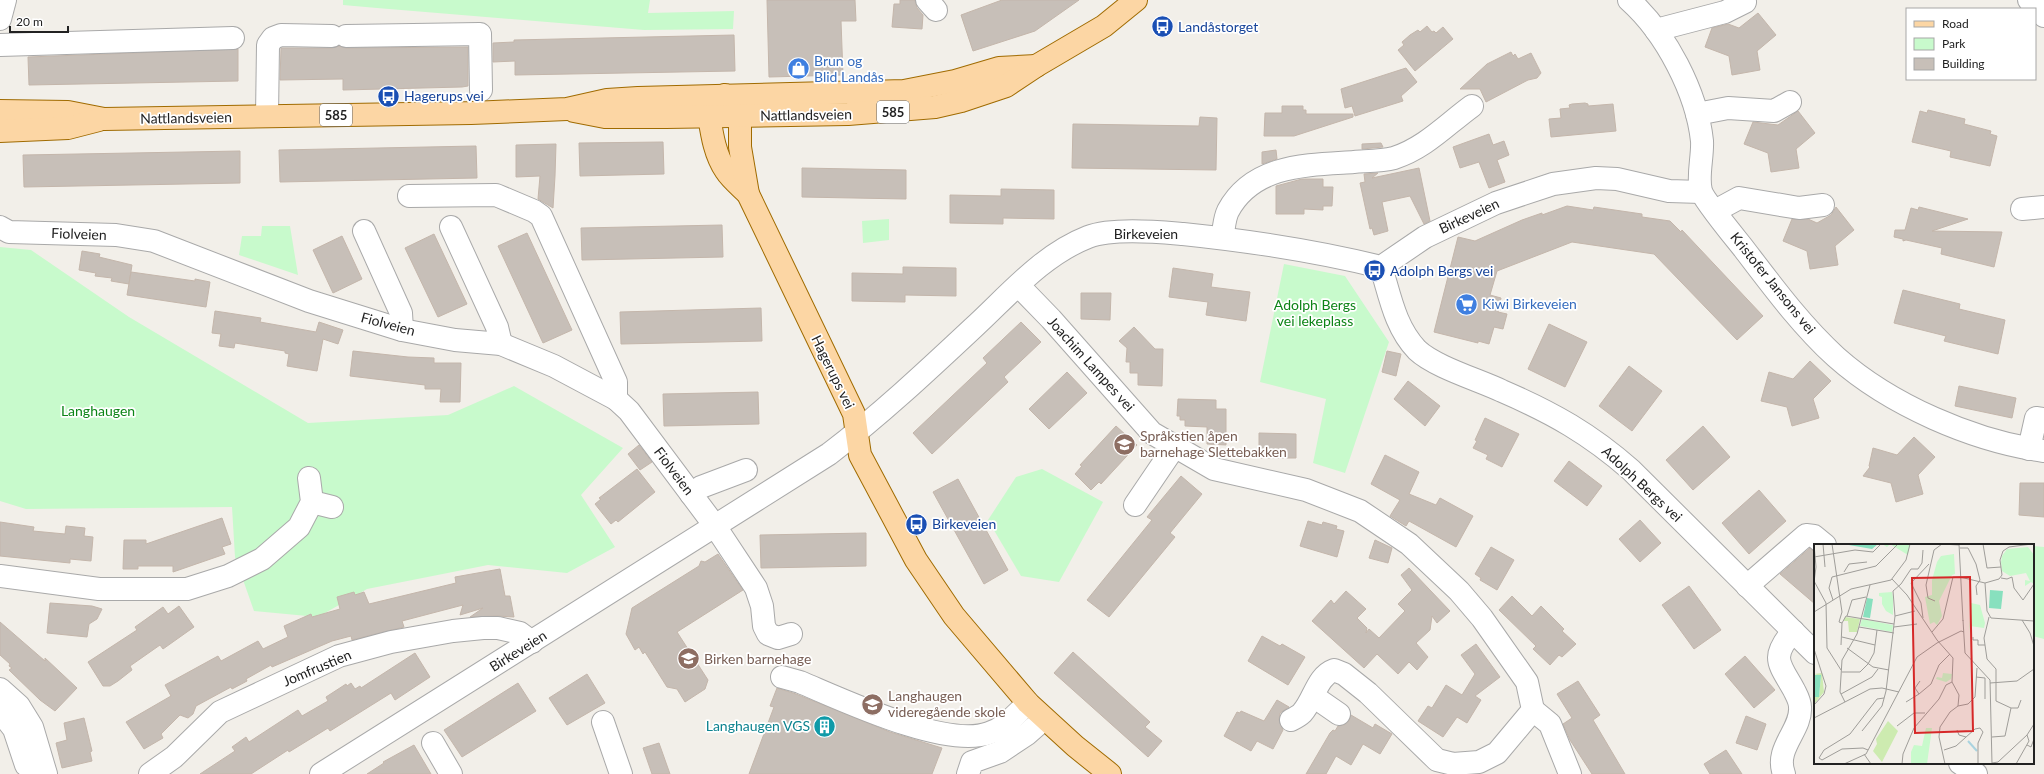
<svg xmlns="http://www.w3.org/2000/svg" width="2044" height="774" viewBox="0 0 2044 774" font-family="Lato,sans-serif">
<rect width="100%" height="100%" fill="#f2efe9"/>
<g fill="#c8facc">
<path d="M343,0H650L648,13L734,11L733,29L644,30L377,8L343,5Z"/>
<path d="M889,219V240L863,243L862,221Z"/>
<path d="M262,226H290L298,275L239,255L242,236H261Z"/>
<path d="M0,247L31,250L129,317L308,423L448,415L514,386L623,448L581,495L615,547L567,573L488,565L367,589L318,617L254,611L235,557L232,507L26,509L0,501Z"/>
<path d="M1284,264L1345,276L1389,342L1345,473L1313,463L1326,399L1260,382Z"/>
<path d="M1042,469L1103,502L1059,582L1021,576L988,520L1016,477Z"/>
<path d="M2033,546L2044,547V639L2033,636Z"/>
</g>
<g fill="#c7bfb8" stroke="#c4b6ab">
<path d="M767,0H855L856,21H841L843,75L769,77Z"/>
<path d="M900,0H915L917,8L923,15L922,29L892,27L894,4H900Z"/>
<path d="M1002,0H1079L1035,31L973,51L961,15Z"/>
<path d="M1758,13L1776,35L1757,51L1760,70L1732,75L1729,56L1705,47L1712,28L1728,24L1739,28Z"/>
<path d="M1427,26L1432,32L1434,31L1436,33L1443,27L1453,39L1415,71L1398,50L1404,45L1402,42L1410,35L1418,30L1420,32Z"/>
<path d="M734,35L735,71L515,75V61L493,62V43L514,42V40Z"/>
<path d="M339,46L346,48L468,47V86L462,87L343,90V79L280,80L281,48H332Z"/>
<path d="M238,49V81L29,85L28,57Z"/>
<path d="M1511,52L1513,56L1515,54L1518,59L1531,53L1541,73L1537,78L1528,80L1486,102L1480,89H1460L1487,64Z"/>
<path d="M1406,68L1417,82L1401,96L1403,101L1355,116L1352,106L1345,108L1341,89Z"/>
<path d="M1585,103L1588,104V106L1613,104L1616,131L1551,137L1549,119L1561,118L1560,109L1570,108L1569,105L1572,104Z"/>
<path d="M1282,106H1303V110H1306V114H1353V117L1294,136H1264L1265,113H1282Z"/>
<path d="M1928,110L1965,119L1964,124L1991,131L1990,134L1997,136L1990,166L1950,157L1951,151L1912,142L1920,111L1927,113Z"/>
<path d="M1798,111L1815,133L1796,149L1799,168L1771,172L1768,153L1744,144L1753,122L1778,125Z"/>
<path d="M1200,117L1217,118L1216,170L1072,168L1073,124L1199,126Z"/>
<path d="M1489,134L1493,145L1504,141L1509,155L1497,160L1505,182L1489,188L1479,162L1460,168L1453,147Z"/>
<path d="M663,142L664,174L580,176L579,143Z"/>
<path d="M1381,143L1383,147L1362,149V144Z"/>
<path d="M556,144L555,176L553,208L538,199L540,176L516,177V145Z"/>
<path d="M476,146L477,178L280,182L279,150Z"/>
<path d="M1276,150L1277,159L1262,164V152Z"/>
<path d="M240,151V183L24,187L23,155Z"/>
<path d="M802,168L906,170V199L802,197Z"/>
<path d="M1419,168L1430,221L1424,224L1410,196L1382,202L1388,231L1374,235L1372,228L1370,229L1360,183L1365,182L1364,174L1378,173L1372,178Z"/>
<path d="M1302,179H1323V187H1333L1332,206H1323V210L1304,209V214H1276V186Z"/>
<path d="M1001,189L1054,190V219L1003,218V224L950,223V195L1001,196Z"/>
<path d="M1567,206L1593,210L1594,207L1642,214V217L1670,221L1681,232L1682,230L1763,316L1737,340L1654,254L1572,242L1497,271L1490,295L1501,298L1498,312L1507,314L1503,329L1494,327L1489,344L1478,341V343L1434,332L1458,237L1475,241L1522,220L1542,213V215Z"/>
<path d="M1836,207L1854,230L1835,246L1838,265L1810,269L1807,251L1783,241L1792,219H1808L1817,223L1831,215Z"/>
<path d="M1919,207L1968,219L1932,231L2002,232L1994,267L1941,254L1942,248L1906,240L1903,241V239L1894,237L1895,230H1905L1911,208L1918,210Z"/>
<path d="M722,225L723,257L582,260L581,228Z"/>
<path d="M527,233L572,330L543,343L498,246Z"/>
<path d="M434,234L467,304L438,317L405,248Z"/>
<path d="M342,236L362,279L333,293L313,250Z"/>
<path d="M82,251L100,254L99,257L132,265L129,284L111,281L112,278L95,276L96,273L79,270Z"/>
<path d="M903,267L956,268V296L905,295V302L852,301V273L903,274Z"/>
<path d="M1173,268L1213,274L1211,287L1250,292L1246,321L1206,315L1208,302L1169,297Z"/>
<path d="M131,272L195,281V279L210,282L206,307L127,295Z"/>
<path d="M1903,290L1960,304L1959,309L2005,320L1998,354L1944,341L1946,336L1894,323Z"/>
<path d="M1081,293H1111L1110,320L1081,319Z"/>
<path d="M761,308L762,341L621,344L620,312Z"/>
<path d="M215,311L261,318L260,322L316,332L319,322L343,330L338,344L323,339L317,371L287,366L289,354L285,353V351L235,343L234,348L219,346L221,334L212,333Z"/>
<path d="M1021,322L1041,342L1004,377L1008,382L932,454L913,433L987,363L983,358Z"/>
<path d="M1549,324L1587,342L1565,387L1528,369Z"/>
<path d="M1134,327L1155,349H1163L1162,386L1138,385V373H1130V362H1126L1127,348L1119,341Z"/>
<path d="M353,351L408,357L434,358V363H461L460,402H440L441,389H425V385L350,376Z"/>
<path d="M1387,351L1401,354L1396,376L1382,372Z"/>
<path d="M1810,361L1831,381L1813,399L1819,418L1792,426L1787,407L1761,401L1769,372L1793,379Z"/>
<path d="M1629,366L1662,391L1632,431L1599,406Z"/>
<path d="M1067,372L1087,393L1049,429L1029,409Z"/>
<path d="M1408,381L1440,406L1425,426L1394,399Z"/>
<path d="M1959,386L2016,398L2012,418L1955,406Z"/>
<path d="M758,392L759,424L664,426L663,394Z"/>
<path d="M1178,399L1216,400V409H1226V445L1207,444V427L1185,426V420H1180V416H1177Z"/>
<path d="M1485,418L1519,434L1502,467L1486,459L1488,455L1473,448L1477,441L1475,440Z"/>
<path d="M1116,426L1137,445L1101,484L1099,482L1091,490L1075,474L1082,466L1080,465Z"/>
<path d="M1703,426L1730,457L1693,490L1666,460Z"/>
<path d="M1259,433L1296,434V458H1259Z"/>
<path d="M1914,437L1935,457L1918,475L1923,494L1896,502L1891,483L1863,476L1870,467L1869,466L1873,448L1897,455Z"/>
<path d="M639,445L652,462L640,470L628,454Z"/>
<path d="M1385,455L1419,472L1409,494L1436,505L1440,498L1473,516L1456,547L1409,521L1406,526L1390,516L1400,500L1371,484Z"/>
<path d="M1569,461L1602,486L1587,506L1554,481Z"/>
<path d="M637,469L655,492L618,522L616,520L611,524L595,504L601,499L599,498Z"/>
<path d="M1181,476L1202,494L1170,533L1175,537L1109,617L1087,600L1152,520L1147,517Z"/>
<path d="M958,479L1008,570L984,584L933,492Z"/>
<path d="M2020,483H2044V517L2019,515Z"/>
<path d="M1759,490L1786,521L1749,554L1722,523Z"/>
<path d="M222,518L231,544L222,547L225,554L173,572V566H138V569H123L124,540H146V544Z"/>
<path d="M1640,520L1661,543L1640,562L1619,539Z"/>
<path d="M1308,521L1322,525L1323,522L1337,526L1336,529L1344,531L1337,557L1300,546Z"/>
<path d="M0,522L34,527L33,531L65,534L66,526L85,528L84,536L93,537L91,561L70,559V563L0,556Z"/>
<path d="M866,533V566L761,568L760,535Z"/>
<path d="M1375,540L1392,548L1388,563L1369,558Z"/>
<path d="M1491,547L1514,560L1497,590L1480,580L1481,578L1475,574Z"/>
<path d="M1810,548L1815,553V604L1780,574Z"/>
<path d="M718,554L743,590L677,632L708,680L705,689L685,702L677,689L667,687L645,652L643,654L639,647L635,650L626,634L632,608L699,566L701,561L705,562Z"/>
<path d="M1409,568L1450,611L1437,623L1432,616L1430,630L1416,643L1428,657L1417,670L1409,662L1398,674L1377,654L1364,668L1312,621L1331,600L1334,604L1346,591L1366,609L1357,618L1367,628L1366,633L1369,629L1379,638L1405,611L1398,604L1412,590L1401,575Z"/>
<path d="M500,569L505,596H510L514,617L498,616L470,617L483,608L460,615L463,605L402,621L404,627L352,640L351,636L332,641L272,667L271,665L246,679L247,681L232,689L231,687L196,706L193,714L188,718L180,715L161,734L163,738L144,749L126,722L171,696L165,685L218,656L221,661L258,641L263,649L288,637L284,626L311,614L312,617L340,609L337,597L354,592L355,595L364,592L369,604L456,583L455,577Z"/>
<path d="M1689,586L1721,630L1694,649L1662,605Z"/>
<path d="M1512,596L1532,616L1541,606L1564,629L1562,631L1576,644L1562,657L1559,655L1550,665L1533,649L1536,646L1499,610Z"/>
<path d="M50,603L92,606L102,609L97,619L89,624L87,637L47,633Z"/>
<path d="M179,606L194,627L163,649L160,645L130,666L132,670L118,681L110,686H103L88,662L137,630L135,627L163,607L168,614Z"/>
<path d="M0,622L45,661V658L77,688L55,711L40,700L9,670L12,668L9,666L10,664L0,655Z"/>
<path d="M1262,636L1280,646L1282,644L1305,657L1288,685L1248,661Z"/>
<path d="M1476,644L1500,677L1475,696L1481,700L1467,723L1457,717L1443,737L1418,721L1428,706L1432,708L1446,685L1462,695L1475,674L1461,655Z"/>
<path d="M1073,652L1150,722L1145,727L1162,741L1148,757L1054,673Z"/>
<path d="M415,653L430,677L395,700L391,693L330,731L328,728L289,752L288,750L251,774H200L235,751L232,747L246,737L249,742L298,710L302,716L328,701L326,697L346,684L347,686L351,683L355,689L360,686L361,688Z"/>
<path d="M1745,656L1775,690L1754,708L1725,674Z"/>
<path d="M587,674L605,703L567,725L549,698Z"/>
<path d="M1578,681L1600,715L1593,720L1625,774H1592L1570,740L1563,724L1572,718L1557,694Z"/>
<path d="M518,683L536,711L462,757L444,730Z"/>
<path d="M777,688L796,694L890,732L942,748L932,774H749L774,707L770,706Z"/>
<path d="M1277,700L1289,707L1280,713L1279,720L1283,730L1273,749L1257,741L1251,751L1224,736L1237,712L1240,713L1241,711L1264,721Z"/>
<path d="M1351,715L1373,728L1375,724L1392,734L1380,754L1363,744L1351,765L1336,756L1326,774H1306L1330,733L1333,730L1335,731L1338,726L1344,725L1349,721Z"/>
<path d="M1746,716L1766,724L1757,750L1736,743Z"/>
<path d="M84,718L92,751L90,752L92,761L62,768L56,743L67,740L64,723Z"/>
<path d="M659,743L670,774H652L643,748Z"/>
<path d="M414,745L431,774H367L384,763L383,762Z"/>
<path d="M1726,750L1742,774H1710L1704,764Z"/>
</g>
<g fill="none" stroke-linecap="round" stroke-linejoin="round">
<defs>
<g id="minor">
<path d="M927,0L936,10"/>
<path d="M1629,0C1666,33 1697,93 1702,141C1703,156 1697,177 1701,191C1703,199 1737,240 1744,249C1773,287 1801,325 1836,357C1890,405 1973,441 2044,451"/>
<path d="M2029,0L2044,16"/>
<path d="M0,19L5,0"/>
<path d="M1656,30L1725,12L1745,2"/>
<path d="M346,36L480,34L481,90"/>
<path d="M0,45L233,38"/>
<path d="M1697,114L1728,108L1774,111L1790,102"/>
<path d="M267,116L268,45L273,38L281,35L332,36"/>
<path d="M409,196L496,195L534,211L541,216L616,382V399"/>
<path d="M2022,209L2044,207"/>
<path d="M1715,211L1739,198L1799,208L1823,205"/>
<path d="M0,227L9,232L116,235L154,241L309,301L402,330L455,340L501,344L554,366L616,399L629,411L715,526L756,588L762,606L764,626L768,634L778,638L791,634"/>
<path d="M451,227L497,327L501,344"/>
<path d="M364,231L401,313L402,330"/>
<path d="M1222,238C1224,230 1224,219 1228,211C1253,164 1308,165 1354,162C1367,161 1382,161 1394,158C1425,148 1446,125 1472,106"/>
<path d="M1381,267C1390,296 1395,327 1417,350C1435,367 1479,380 1502,391C1553,413 1590,434 1631,470L1815,653"/>
<path d="M1019,286L1051,319L1152,433L1214,469L1306,490L1360,511L1409,544L1459,591L1482,618L1527,682L1533,710L1497,753L1479,762L1453,764L1437,760L1368,693L1344,674L1334,670C1317,676 1314,700 1302,713C1299,716 1295,718 1291,720"/>
<path d="M2029,449L2036,418L2044,419"/>
<path d="M691,494L701,487L746,470"/>
<path d="M312,502L332,507"/>
<path d="M1135,505L1175,446"/>
<path d="M0,576L99,589H187L228,576L262,559L299,527L312,502L309,478"/>
<path d="M1747,586L1806,535L1814,536L1825,545"/>
<path d="M782,677L800,682C843,700 946,749 989,733C1005,728 1016,714 1028,703"/>
<path d="M0,689L19,706L32,727L46,774"/>
<path d="M1313,696L1339,714"/>
<path d="M1533,710L1550,724L1570,774"/>
<path d="M0,711L14,729L26,765L34,770H43"/>
<path d="M603,722L621,774"/>
<path d="M433,743L451,774"/>
<path d="M1960,763L1976,774"/>
<path d="M150,774L174,757L220,712L339,656L391,642L453,631L483,628H498L520,633L532,642"/>
<path d="M321,774L829,454C880,415 926,372 973,328C1009,295 1042,255 1088,237C1112,228 1157,232 1183,234C1250,241 1316,251 1381,267L1425,237L1496,203L1553,184L1596,178L1617,179L1669,191L1701,192"/>
<path d="M968,774L972,762L1000,752L1027,734L1044,719"/>
<path d="M1784,774C1774,748 1802,730 1800,707C1800,701 1797,696 1794,690C1779,663 1770,658 1793,631"/>
</g>
<g id="major">
<path d="M725,95L709,116C712,135 715,155 726,171C731,179 741,187 748,194L854,414L860,455L916,560L954,616L1028,703L1075,746L1110,774"/>
<path d="M732,104L740,116V147L748,194"/>
<path d="M0,111L68,112L104,119L471,113L567,109L607,100L638,98L904,91L955,81L999,68L1036,66"/>
<path d="M574,111L605,117H666L848,114L935,107L961,101L1006,86L1036,66L1104,26L1136,0"/>
<path d="M0,131L68,128L99,120"/>
</g>
</defs>
<use href="#minor" stroke="#a9a9a9" stroke-width="24"/>
<use href="#major" stroke="#a06b00" stroke-width="24"/>
<use href="#minor" stroke="#fff" stroke-width="22"/>
<use href="#major" stroke="#fcd6a4" stroke-width="22"/>
</g>
<defs>
<symbol id="bus-disc" viewBox="-11 -11 22 22"><circle r="9.5" fill="#1a4fb4" stroke="#fff"/><path d="M-5-6H5V4H4V6H2V4H-2V6H-4V4H-5ZM-3.5-4V0h7V-4ZM-3.5 1.2v1.5H-2V1.2ZM2 1.2v1.5H3.5V1.2Z" fill="#fff"/></symbol>
<symbol id="shop-disc" viewBox="-11 -11 22 22"><circle r="9.5" fill="#3f7fe0" stroke="#fff"/><path d="M-5-2.5h2.3a2.7 3.5 0 0 1 5.4 0H5L5.5 6h-11ZM-1.5-2.5h3a1.5 2.3 0 0 0-3 0Z" fill="#fff"/></symbol>
<symbol id="supermarket-disc" viewBox="-11 -11 22 22"><circle r="9.5" fill="#3f7fe0" stroke="#fff"/><path d="M-6-5.5h2.5l.6 2H6L4.5 2H-2.5L-4.4-4H-6ZM-1.5 3.2a1.3 1.3 0 1 0 .1 0ZM3 3.2a1.3 1.3 0 1 0 .1 0Z" fill="#fff"/></symbol>
<symbol id="school-disc" viewBox="-11 -11 22 22"><circle r="9.5" fill="#8d6e63" stroke="#fff"/><path d="M0-5L7-2L0 1L-7-2ZM-4 1L0 2.5L4 1V4Q0 6-4 4Z" fill="#fff"/></symbol>
<symbol id="building-disc" viewBox="-11 -11 22 22"><circle r="9.5" fill="#0f9aa8" stroke="#fff"/><path d="M-4-6H4V6H1V3H-1V6H-4ZM-2.5-4.3h1.7v1.8h-1.7ZM.8-4.3h1.7v1.8H.8ZM-2.5-1h1.7V.8h-1.7ZM.8-1h1.7V.8H.8Z" fill="#fff"/></symbol>
</defs>
<g fill-rule="evenodd">
<use href="#bus-disc" x="1150" y="14" width="25" height="25"/>
<use href="#shop-disc" x="786" y="56" width="25" height="25"/>
<use href="#bus-disc" x="376" y="84" width="25" height="25"/>
<use href="#bus-disc" x="1362" y="258" width="25" height="25"/>
<use href="#supermarket-disc" x="1454" y="292" width="25" height="25"/>
<use href="#school-disc" x="1112" y="432" width="25" height="25"/>
<use href="#bus-disc" x="904" y="512" width="25" height="25"/>
<use href="#school-disc" x="676" y="646" width="25" height="25"/>
<use href="#school-disc" x="860" y="692" width="25" height="25"/>
<use href="#building-disc" x="812" y="714" width="25" height="25"/>
</g>
<g text-anchor="middle" stroke-width="3.5" stroke-linejoin="round" paint-order="stroke">
<g fill="#fff" stroke="#646464" stroke-width="1">
<rect x="877" y="101" width="32" height="22" rx="3"/>
<rect x="320" y="104" width="32" height="22" rx="3"/>
</g>
<g font-size="13" font-weight="bold" fill="#222">
<text x="893" y="117">585</text>
<text x="336" y="120">585</text>
</g>
<g font-size="14" fill="#164399" stroke="#fff" text-anchor="start">
<text x="1178" y="32">Landåstorget</text>
<text x="404" y="101">Hagerups vei</text>
<text x="1390" y="276">Adolph Bergs vei</text>
<text x="932" y="529">Birkeveien</text>
</g>
<g font-size="14" fill="#366cbe" stroke="#fff" text-anchor="start">
<text x="814" y="66">Brun og<tspan x="814" dy="16">Blid Landås</tspan></text>
<text x="1482" y="309">Kiwi Birkeveien</text>
</g>
<g font-size="14" fill="#222" stroke="#fff">
<text transform="translate(806 115) rotate(-1)" y="5">Nattlandsveien</text>
<text transform="translate(186 118) rotate(-1)" y="5">Nattlandsveien</text>
<text transform="translate(1469 216) rotate(-25)" y="5">Birkeveien</text>
<text transform="translate(79 234) rotate(2)" y="5">Fiolveien</text>
<text x="1146" y="239">Birkeveien</text>
<text transform="translate(1773 283) rotate(51)" y="5">Kristofer Jansons vei</text>
<text transform="translate(388 324) rotate(15)" y="5">Fiolveien</text>
<text transform="translate(1091 364) rotate(48)" y="5">Joachim Lampes vei</text>
<text transform="translate(833 372) rotate(64)" y="5">Hagerups vei</text>
<text transform="translate(674 471) rotate(53)" y="5">Fiolveien</text>
<text transform="translate(1642 484) rotate(43)" y="5">Adolph Bergs vei</text>
<text transform="translate(518 651) rotate(-32)" y="5">Birkeveien</text>
<text transform="translate(317 668) rotate(-23)" y="5">Jomfrustien</text>
</g>
<g font-size="14" fill="#0c8416" stroke="#fff">
<text x="1315" y="310">Adolph Bergs<tspan x="1315" dy="16">vei lekeplass</tspan></text>
<text x="98" y="416">Langhaugen</text>
</g>
<g font-size="14" fill="#785e54" stroke="#fff" text-anchor="start">
<text x="1140" y="441">Språkstien åpen<tspan x="1140" dy="16">barnehage Slettebakken</tspan></text>
<text x="704" y="664">Birken barnehage</text>
<text x="888" y="701">Langhaugen<tspan x="888" dy="16">videregående skole</tspan></text>
</g>
<g font-size="14" fill="#0d838f" stroke="#fff" text-anchor="end">
<text x="810" y="731">Langhaugen VGS</text>
</g>
</g>
<g transform="translate(1814 544)">
<rect width="220" height="220" fill="#f2efe9"/>
<path d="M31,73L46,75L43,88H35L34,77H29ZM8,129L10,148L1,159L0,153H5L7,132L0,130ZM74,177L84,187L68,218L59,207L63,200L62,195Z" fill="#cdebb0"/>
<path d="M68,0H96L94,11L76,0L73,3ZM214,3L220,11V40L217,38L211,42V36L216,37L212,29L196,32L188,27L187,18L188,12L193,5ZM140,10L141,30L138,31L125,57L128,72L123,81L120,78L116,80L111,53L118,51V36L123,18L127,12ZM78,48L79,54V71L72,67L68,60V53L65,52V49ZM157,59L166,61L171,79L170,84L156,82L155,88ZM48,75L79,81L78,88L46,82ZM129,129L138,130L137,135L132,138L122,135L123,133L128,134ZM112,184H118L113,220H97V208L100,201L108,202Z" fill="#c8facc"/>
<path d="M29,0H64L58,5ZM176,46L189,47L187,65L175,64ZM53,54L59,55L56,74L49,73ZM0,131H7L5,153H0Z" fill="#88e0be"/>
<path fill="none" stroke="#aad3df" stroke-width="2" d="M154,197L163,207"/>
<path fill="none" stroke="#9f9d99" stroke-width="1" d="M9,0L11,23M18,0L28,68L25,78L28,79L27,101M145,0L149,77M169,0L173,24L187,23M146,4H154L162,20L166,36L162,42L163,51M0,13L41,6L59,8L67,0M30,28L35,20L53,18M146,33L171,39L185,35L188,31L186,16L189,7L195,3L218,0M187,34L193,35L198,33L200,44L209,56L220,40M78,35L93,51L123,96L139,114L138,138L145,151L144,162M0,37L12,59L13,104L27,126M0,38L2,23L0,0M171,39L173,67L177,74L220,77M19,56L15,44L18,33L62,22L84,0M121,57L114,54L112,41L120,6L128,0L145,1M0,68L37,45L77,36L92,16L96,0M33,72L38,56L52,53M81,72L101,67M175,73L170,94L173,115L182,125V157L197,164L191,192L178,193M109,74L107,59L97,39L115,20M149,76L151,109L176,136L178,220M208,76L216,89L220,102M28,79L32,72L80,80M45,83L80,89M80,83L103,80M118,88L129,75L139,33H146M28,93L61,101M159,93V96H164V101H171M33,104L59,123L75,126M0,105L12,142L10,150L0,161M28,128H46L54,120L60,109L63,86M162,133L171,134V155M106,137L101,144L105,150L117,140L125,121L136,110M176,139L203,137L220,125M27,150L58,133L64,125M31,158L26,148L28,116L43,90L56,41M92,158L105,150M197,164H204L207,156M0,174L56,145L68,144L85,148M83,182L100,169H111M143,186L145,191L152,193M48,187L68,162L72,147L81,72L79,47L87,40L97,25H104L108,19L109,6M213,201L217,203L220,195M54,206L49,204L28,205L8,216L5,214L10,206L36,190L63,155L70,154M130,206L142,202L161,185L166,184L169,188L164,199V220M50,210L57,220M178,219L184,218L213,191L220,180M30,220L52,210L103,113L123,99L147,87L150,88M88,220L89,210L100,184L125,155L132,141L138,138M131,220L125,193L126,183L136,168L144,162L154,160L161,153L163,124M202,220L215,197L213,191"/>
<path fill="#d62828" fill-opacity="0.15" stroke="#d62828" stroke-width="2" d="M156,33L159,187L101,189L98,34Z"/>
<rect width="220" height="220" fill="none" stroke="#222" stroke-width="2"/>
</g>
<rect x="1906" y="8" width="130" height="72" fill="#ffffff" stroke="#a7a7a7"/>
<rect x="1914" y="21" width="20" height="6" fill="#fcd6a4" stroke="#a7a7a7"/>
<text x="1942" y="28" font-size="12" fill="#222222">Road</text>
<rect x="1914" y="38" width="20" height="12" fill="#c8facc" stroke="#a7a7a7"/>
<text x="1942" y="48" font-size="12" fill="#222222">Park</text>
<rect x="1914" y="58" width="20" height="12" fill="#c7bfb8" stroke="#a7a7a7"/>
<text x="1942" y="68" font-size="12" fill="#222222">Building</text>
<path d="M10 26v6h58v-6" fill="none" stroke="#222222" stroke-width="2"/>
<text x="16" y="26" font-size="12" fill="#222222" stroke="#ffffff" stroke-width="3" paint-order="stroke">20 m</text>
</svg>
